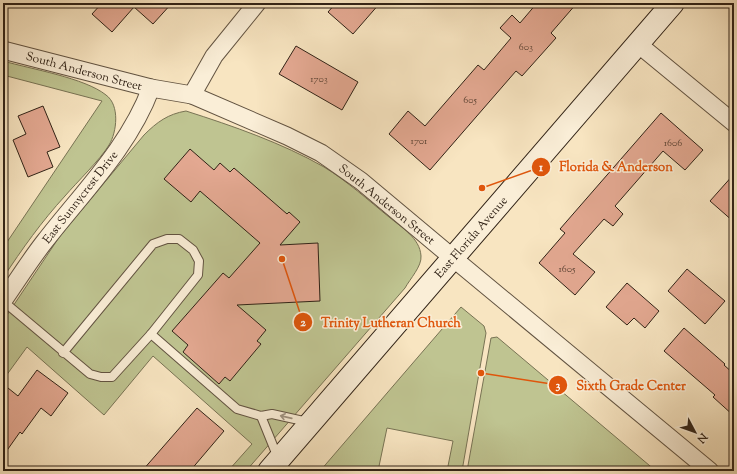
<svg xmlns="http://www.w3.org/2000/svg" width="737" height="474" viewBox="0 0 737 474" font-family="'Sorts Mill Goudy',serif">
<rect width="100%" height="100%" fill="#f8e5c1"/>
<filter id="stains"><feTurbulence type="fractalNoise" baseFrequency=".005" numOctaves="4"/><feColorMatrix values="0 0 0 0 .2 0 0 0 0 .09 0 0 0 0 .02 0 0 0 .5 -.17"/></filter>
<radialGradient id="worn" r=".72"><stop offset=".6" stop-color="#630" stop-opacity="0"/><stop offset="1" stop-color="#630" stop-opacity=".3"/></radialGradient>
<g fill="#bfc491" stroke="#787354">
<path d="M3,61C31,69 85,78 106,95C120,105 117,132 109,145C100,160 77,182 65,196C42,221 22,249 3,278V248L102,101L3,75Z"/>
<path d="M186,111C233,126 282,143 324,167C347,181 368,200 389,217C401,227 420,238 421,256C422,266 410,279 405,288L246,471H228L252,444L153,356L104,415L27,347L3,380V321L60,236L144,135C157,122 168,114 186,111Z"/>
<path d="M461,307L484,326L486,333L462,471H447L453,441L387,428L378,471H320Z"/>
<path d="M497,337L656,471H467L491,338Z"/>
</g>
<g fill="#e3a891" stroke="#302216">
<path d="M102,3H172L153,24L134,7L112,32L92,14Z"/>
<path d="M336,3H380L353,34L328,12Z"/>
<path d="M537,3H577L551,33L556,38L522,76L516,71L430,170L389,134L408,111L425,126L478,65L484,70L511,38L500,28L512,15L520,23Z"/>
<path d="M296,46L358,82L342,110L279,74Z"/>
<path d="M43,106L60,147L47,152L53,167L28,177L13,140L26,134L18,116Z"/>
<path d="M661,113L703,150L685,170L663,151L615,206L623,214L613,226L604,219L573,254L595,272L575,295L539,263L565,233L560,229Z"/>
<path d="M190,149L214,170L220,163L230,172L234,168L287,214L289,212L300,222L280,245L318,243L320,301L237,305L266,330L257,341L261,344L230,381L225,377L219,384L183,352L188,345L172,331L223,273L229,278L260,243L200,191L191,202L164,179Z"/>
<path d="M734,174V222L710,201Z"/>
<path d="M687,269L725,301L705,324L668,291Z"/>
<path d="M627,283L659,311L645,328L634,318L627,325L606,307Z"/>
<path d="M684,328L725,364L724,365L734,374V416L713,397L715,395L664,351Z"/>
<path d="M37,370L68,393L51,416L41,408L22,434L20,432L3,456V384L18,396Z"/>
<path d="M197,408L224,431L190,471H142Z"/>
</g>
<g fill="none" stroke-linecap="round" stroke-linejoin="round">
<defs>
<g id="service">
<path d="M3,301L90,374L101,377H112L151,334L198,275L199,261L193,250L179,239H167L153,244L63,353"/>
<path d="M151,334L237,409L261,416L272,414L308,422"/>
<path d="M261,416L278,458"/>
</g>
<g id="minor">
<path d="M638,44L734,123"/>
<path d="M3,50L151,88L192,95L287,136L321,153L361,181L453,258L710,471"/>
<path d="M192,95L214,56L257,3"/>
<path d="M3,301C17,281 30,260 45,241C83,192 129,147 151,88"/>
</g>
<path id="secondary" d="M269,471L673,3"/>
</defs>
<use href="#service" stroke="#625341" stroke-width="10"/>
<use href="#minor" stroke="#625341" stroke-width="19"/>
<use href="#secondary" stroke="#302216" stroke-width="24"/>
<use href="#service" stroke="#faeed7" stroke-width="8"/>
<use href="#minor" stroke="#faeed7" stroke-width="17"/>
<use href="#secondary" stroke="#faeed7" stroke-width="22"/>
</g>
<defs><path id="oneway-shaft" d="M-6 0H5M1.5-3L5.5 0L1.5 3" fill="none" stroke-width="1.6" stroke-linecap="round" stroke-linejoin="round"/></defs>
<use stroke="#9f9280" href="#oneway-shaft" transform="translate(286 417) rotate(-167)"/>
<g text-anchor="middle" stroke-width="3" stroke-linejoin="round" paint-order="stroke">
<g font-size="10" fill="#5d4435">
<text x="526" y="50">603</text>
<text x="319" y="82">1703</text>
<text x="470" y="103">605</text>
<text x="419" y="144">1701</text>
<text x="673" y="146">1606</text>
<text x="567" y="272">1605</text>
</g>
<g font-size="12" fill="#302216" stroke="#faeed7">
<text transform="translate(84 71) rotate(15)" y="4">South Anderson Street</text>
<text transform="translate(80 197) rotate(-52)" y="4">East Sunnycrest Drive</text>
<text transform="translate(387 204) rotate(39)" y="4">South Anderson Street</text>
<text transform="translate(471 237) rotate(-49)" y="4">East Florida Avenue</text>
</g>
</g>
<path fill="none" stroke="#df560c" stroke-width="1.5" d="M482 188L541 167M282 259L303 322M481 373L558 385"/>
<g fill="#df560c" stroke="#faeed7" stroke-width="1.5">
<circle cx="482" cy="188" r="4"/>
<circle cx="282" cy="259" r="4"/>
<circle cx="481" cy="373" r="4"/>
<circle cx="541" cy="167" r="10"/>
<circle cx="303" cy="322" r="10"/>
<circle cx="558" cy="385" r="10"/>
</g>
<g font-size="12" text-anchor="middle" font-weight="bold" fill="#fff">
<text x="541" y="171">1</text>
<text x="303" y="326">2</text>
<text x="558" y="389">3</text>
</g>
<g font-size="13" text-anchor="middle" font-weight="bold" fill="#df560c" stroke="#faeed7" stroke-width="3" stroke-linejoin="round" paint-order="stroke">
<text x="616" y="171">Florida &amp; Anderson</text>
<text x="391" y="327">Trinity Lutheran Church</text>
<text x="631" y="390">Sixth Grade Center</text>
</g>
<rect width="737" height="474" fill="none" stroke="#f8e5c1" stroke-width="16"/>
<rect x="4" y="4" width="729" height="466" fill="none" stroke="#302216" stroke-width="2"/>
<rect x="8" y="8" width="721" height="458" fill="none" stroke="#302216"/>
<g transform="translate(695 432) rotate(131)" stroke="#faeed7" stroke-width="3" paint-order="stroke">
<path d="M0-3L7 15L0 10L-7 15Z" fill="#302216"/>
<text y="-6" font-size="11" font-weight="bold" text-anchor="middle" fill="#302216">N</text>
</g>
<rect width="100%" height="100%" filter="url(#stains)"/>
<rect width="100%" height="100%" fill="url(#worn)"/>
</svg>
